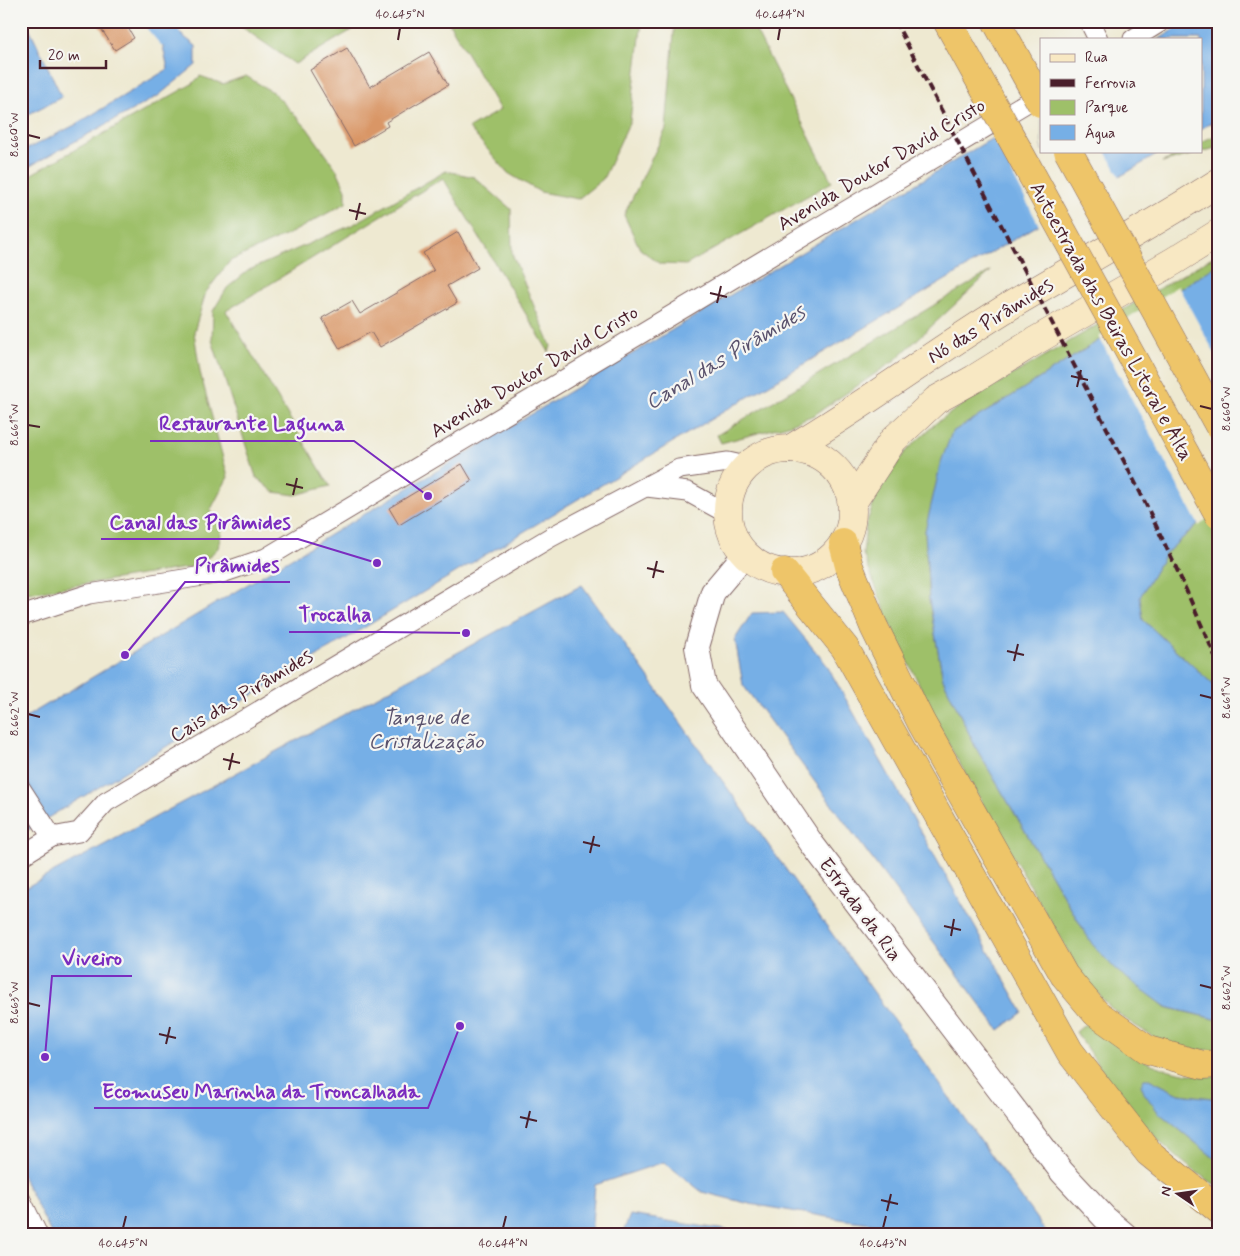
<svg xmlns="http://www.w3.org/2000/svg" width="1240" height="1256" viewBox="0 0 1240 1256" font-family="Mynerve,sans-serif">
<rect width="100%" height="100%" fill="#f6f6f2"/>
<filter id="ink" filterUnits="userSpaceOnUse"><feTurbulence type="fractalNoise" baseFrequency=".02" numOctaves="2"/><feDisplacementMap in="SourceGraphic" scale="10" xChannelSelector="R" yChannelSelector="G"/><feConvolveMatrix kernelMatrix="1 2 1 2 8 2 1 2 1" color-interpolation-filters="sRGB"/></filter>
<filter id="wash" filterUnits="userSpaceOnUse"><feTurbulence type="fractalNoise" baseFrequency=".0096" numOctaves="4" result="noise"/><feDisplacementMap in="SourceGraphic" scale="20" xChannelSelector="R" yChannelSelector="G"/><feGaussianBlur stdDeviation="1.12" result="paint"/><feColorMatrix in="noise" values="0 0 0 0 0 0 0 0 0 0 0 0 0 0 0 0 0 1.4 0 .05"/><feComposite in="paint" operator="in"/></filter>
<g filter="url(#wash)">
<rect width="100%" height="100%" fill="#eee9d1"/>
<g fill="#9ec069" stroke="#74704a">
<path d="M233,21H367L295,64Z"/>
<path d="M448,21H642L630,121L603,179L578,199L540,192L508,173L469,128L500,110Z"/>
<path d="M675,21H751L832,182L686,265L660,264L640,249L624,215L666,129Z"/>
<path d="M200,76L223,84L246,76L274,93L307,128L337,170L346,190V203L293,232L230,261L206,292L194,332L200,372L228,477L210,511L223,525L218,548L199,566L21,594V180L192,84Z"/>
<path d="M1219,134V147L1162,163L1184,151H1201V142Z"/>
<path d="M446,171L474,177L511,209L512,254L551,346L549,352L443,178L226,311L330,486L295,495L274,492L256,477L212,340L213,311L227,288L249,270L354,224Z"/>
<path d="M1219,253V264L996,406L952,432L925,531L929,600L943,679L976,748L1083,929L1165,1007L1219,1020V1050H1191L1154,1037L1131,1023L1110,1007L1082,976L945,738L891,626L863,554L866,524L877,495L905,452L936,423L962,405Z"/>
<path d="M991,271L894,361L814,415L788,425L721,443L717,435Z"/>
<path d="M1219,505V554L1215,556L1219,563V690L1143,620L1139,597L1165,554Z"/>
<path d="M1088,1022C1106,1034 1123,1050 1143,1060C1167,1072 1192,1075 1219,1077V1099L1179,1094L1149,1079L1158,1112L1219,1162V1187C1153,1148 1117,1094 1076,1032Z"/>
</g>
<g fill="#76afe6" stroke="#606788">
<path d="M21,21H26L62,97L21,118Z"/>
<path d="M1189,21H1219V118L1201,129V39H1159Z"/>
<path d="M174,29L196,46V65L158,96L21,171V152L75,125L168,69L162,42Z"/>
<path d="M1041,109V151H1163L733,406L21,834V720Z"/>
<path d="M1219,264V505L1165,554L1140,597L1143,620L1219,690V1020L1166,1007L1116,970L1092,944L1083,929L976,748L943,679L929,600L925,531L941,462L952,432L996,406Z"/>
<path d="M582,585L1048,1235H967L846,1220L750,1204L702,1192L664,1162L595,1185L591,1235H52L21,1174V890Z"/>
<path d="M783,612L826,664L1023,1012L999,1030L743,685L735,639L752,613Z"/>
<path d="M1144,1079H1149L1179,1094L1219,1099V1162L1158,1112L1144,1093L1141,1085Z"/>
<path d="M630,1215L757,1235H622Z"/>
</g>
<g fill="#eee9d1">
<path d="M1041,107V151H1106L1121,179L1040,227L992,136Z"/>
<path d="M1178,286L1219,361V508L1199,526L1099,337Z"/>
</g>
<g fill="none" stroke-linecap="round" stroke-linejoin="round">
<path stroke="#76afe6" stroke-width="24" d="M156,21L168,35"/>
</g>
<g id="blocks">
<g fill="#d99666">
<path d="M96,21H124L134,38L115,50Z"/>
<path d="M347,48L370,87L429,52L448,85L386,122L388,126L354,146L310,70Z"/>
<path d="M458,232L478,268L447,286L457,303L380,347L371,332L340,349L322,318L352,301L360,314L434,271L423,253Z"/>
<path d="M462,464L472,481L399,525L389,508Z"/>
</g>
</g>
</g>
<g filter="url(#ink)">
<use href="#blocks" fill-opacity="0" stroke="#836665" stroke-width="1"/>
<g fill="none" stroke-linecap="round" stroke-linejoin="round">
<defs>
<g id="minor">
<path d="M1089,21L1098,39"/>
<path d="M1133,39L1162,21"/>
<path d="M647,487L688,492L728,514"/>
<path d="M21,616L89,594L222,573L266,558C524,402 783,249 1041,94"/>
<path d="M21,789L52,837"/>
<path d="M21,856L52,837L79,832L106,802L551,537L679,469L728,462L746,466"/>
<path d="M21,1200L38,1235"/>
</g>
<path id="tertiary" d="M746,553L713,592L697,647L704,685L812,844L1062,1172L1105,1218L1125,1235"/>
<g id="secondary">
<circle cx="790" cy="511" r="62"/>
<path d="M790,449C867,404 937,350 1013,304C1082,263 1152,225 1219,182"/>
<path d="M852,503L893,440L936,400L974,379L1035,341L1174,261L1219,233"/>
</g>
<g id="motorway">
<path d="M843,543L849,566L874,627L921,722L1064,975L1096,1013L1148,1050L1203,1065L1219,1064"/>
<path d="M784,572L845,648L1070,1052L1149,1153L1219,1210"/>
</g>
</defs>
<use href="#minor" stroke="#836665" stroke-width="21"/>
<use href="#tertiary" stroke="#836665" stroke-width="26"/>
<use href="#secondary" stroke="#836665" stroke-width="29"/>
<use href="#motorway" stroke="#836665" stroke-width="29"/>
<use href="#minor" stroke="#fff" stroke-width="19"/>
<use href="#tertiary" stroke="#fff" stroke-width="24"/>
<use href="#secondary" stroke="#f8e8c3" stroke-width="28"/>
<use href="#motorway" stroke="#eec569" stroke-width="28"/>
<path stroke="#4a1f2b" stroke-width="4" stroke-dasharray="8 4" stroke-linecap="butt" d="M895,21L1140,492L1179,574L1219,665"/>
<defs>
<g id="motorway-bridge">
<path d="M947,21L1219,515"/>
<path d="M996,21L1041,103"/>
<path d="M1068,151L1219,426"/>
</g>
</defs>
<use href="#motorway-bridge" stroke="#836665" stroke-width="29" stroke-linecap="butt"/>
<use href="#motorway-bridge" stroke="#eec569" stroke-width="28"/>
</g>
</g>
<path fill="none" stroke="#4a1f2b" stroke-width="2" d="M398,40L400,28M778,40L780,28M28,135L40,138M349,210L366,214M356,220L360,203M710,293L727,297M717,303L721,286M1071,376L1088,380M1077,387L1081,370M1200,406L1212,409M28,425L40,427M286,484L303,488M293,495L297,478M647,568L664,572M653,578L657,561M1007,651L1024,655M1014,661L1018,644M1200,695L1212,698M28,714L40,717M223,759L240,763M229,770L233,753M583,842L600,846M590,853L594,836M944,926L961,930M951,936L954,919M1200,985L1212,988M28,1003L40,1006M159,1034L176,1038M166,1044L170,1027M520,1117L537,1121M526,1128L530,1111M881,1200L898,1204M887,1211L891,1194M123,1228L126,1216M503,1228L506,1216M883,1228L886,1216"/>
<g text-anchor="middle" stroke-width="4.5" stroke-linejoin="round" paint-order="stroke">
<g font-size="20" fill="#4a1f2b" stroke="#f6f6f2">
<text transform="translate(881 164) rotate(-31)" y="7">Avenida Doutor David Cristo</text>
<text transform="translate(990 320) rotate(-32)" y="7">Nó das Pirâmides</text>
<text transform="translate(1112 321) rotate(61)" y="7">Autoestrada das Beiras Litoral e Alta</text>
<text transform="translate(534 371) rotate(-31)" y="7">Avenida Doutor David Cristo</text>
<text transform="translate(241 695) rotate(-31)" y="7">Cais das Pirâmides</text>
<text transform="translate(861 909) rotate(53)" y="7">Estrada da Ria</text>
</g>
<g font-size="21" font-style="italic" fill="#59516c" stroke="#f6f6f2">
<text transform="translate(725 357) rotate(-31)" y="7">Canal das Pirâmides</text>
<text x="426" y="724">Tanque de<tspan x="426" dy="24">Cristalização</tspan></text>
</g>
</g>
<path fill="none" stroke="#7b2cbf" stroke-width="2" d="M428 496L354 441H150M377 563L298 539H101M125 655L185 582H290M466 633L382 632H289M45 1057L52 976H132M460 1026L428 1108H94"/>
<g fill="#7b2cbf" stroke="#f6f6f2" stroke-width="2">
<circle cx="428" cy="496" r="5"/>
<circle cx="377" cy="563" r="5"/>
<circle cx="125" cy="655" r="5"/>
<circle cx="466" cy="633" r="5"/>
<circle cx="45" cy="1057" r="5"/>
<circle cx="460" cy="1026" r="5"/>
</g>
<g font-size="21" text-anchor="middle" font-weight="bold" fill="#7b2cbf" stroke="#f6f6f2" stroke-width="4.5" stroke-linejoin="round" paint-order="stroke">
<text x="252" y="430">Restaurante Laguna</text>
<text x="200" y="529">Canal das Pirâmides</text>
<text x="237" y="572">Pirâmides</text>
<text x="335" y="621">Trocalha</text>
<text x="92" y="965">Viveiro</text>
<text x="261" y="1098">Ecomuseu Marinha da Troncalhada</text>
</g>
<rect width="1240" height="1256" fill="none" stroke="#f6f6f2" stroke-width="55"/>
<rect x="1040" y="38" width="162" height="115" fill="#f6f6f2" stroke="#b1a0a2"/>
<rect x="1050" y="54" width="25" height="8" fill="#f8e8c3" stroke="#b1a0a2"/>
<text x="1085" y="62" font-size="15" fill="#4a1f2b">Rua</text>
<rect x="1050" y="79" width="25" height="8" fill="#4a1f2b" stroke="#b1a0a2"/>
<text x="1085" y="88" font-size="15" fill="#4a1f2b">Ferrovia</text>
<rect x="1050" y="100" width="25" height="15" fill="#9ec069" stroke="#b1a0a2"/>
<text x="1085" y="112" font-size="15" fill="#4a1f2b">Parque</text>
<rect x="1050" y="125" width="25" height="15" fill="#76afe6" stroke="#b1a0a2"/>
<text x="1085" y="138" font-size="15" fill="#4a1f2b">Água</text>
<g transform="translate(1178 1194) rotate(283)" stroke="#f6f6f2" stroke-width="4" paint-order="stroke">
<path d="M0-4L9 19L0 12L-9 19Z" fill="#4a1f2b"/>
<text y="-8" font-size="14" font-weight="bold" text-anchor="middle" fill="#4a1f2b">N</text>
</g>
<path d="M40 60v8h66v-8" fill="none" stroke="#4a1f2b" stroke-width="2.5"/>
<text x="48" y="60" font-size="15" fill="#4a1f2b" stroke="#f6f6f2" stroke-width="4" paint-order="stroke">20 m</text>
<rect x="28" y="28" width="1184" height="1200" fill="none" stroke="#4a1f2b" stroke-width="2"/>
<g font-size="12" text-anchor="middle" fill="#4a1f2b">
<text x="400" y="18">40.645°N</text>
<text x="780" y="18">40.644°N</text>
<text transform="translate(14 135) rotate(-90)" y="4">8.660°W</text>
<text transform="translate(1226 409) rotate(-90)" y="4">8.660°W</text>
<text transform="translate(14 425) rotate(-90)" y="4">8.661°W</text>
<text transform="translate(1226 698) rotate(-90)" y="4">8.661°W</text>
<text transform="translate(14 714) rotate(-90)" y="4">8.662°W</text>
<text transform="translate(1226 988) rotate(-90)" y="4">8.662°W</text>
<text transform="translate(14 1003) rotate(-90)" y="4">8.663°W</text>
<text x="123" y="1247">40.645°N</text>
<text x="503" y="1247">40.644°N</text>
<text x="883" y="1247">40.643°N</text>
</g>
</svg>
